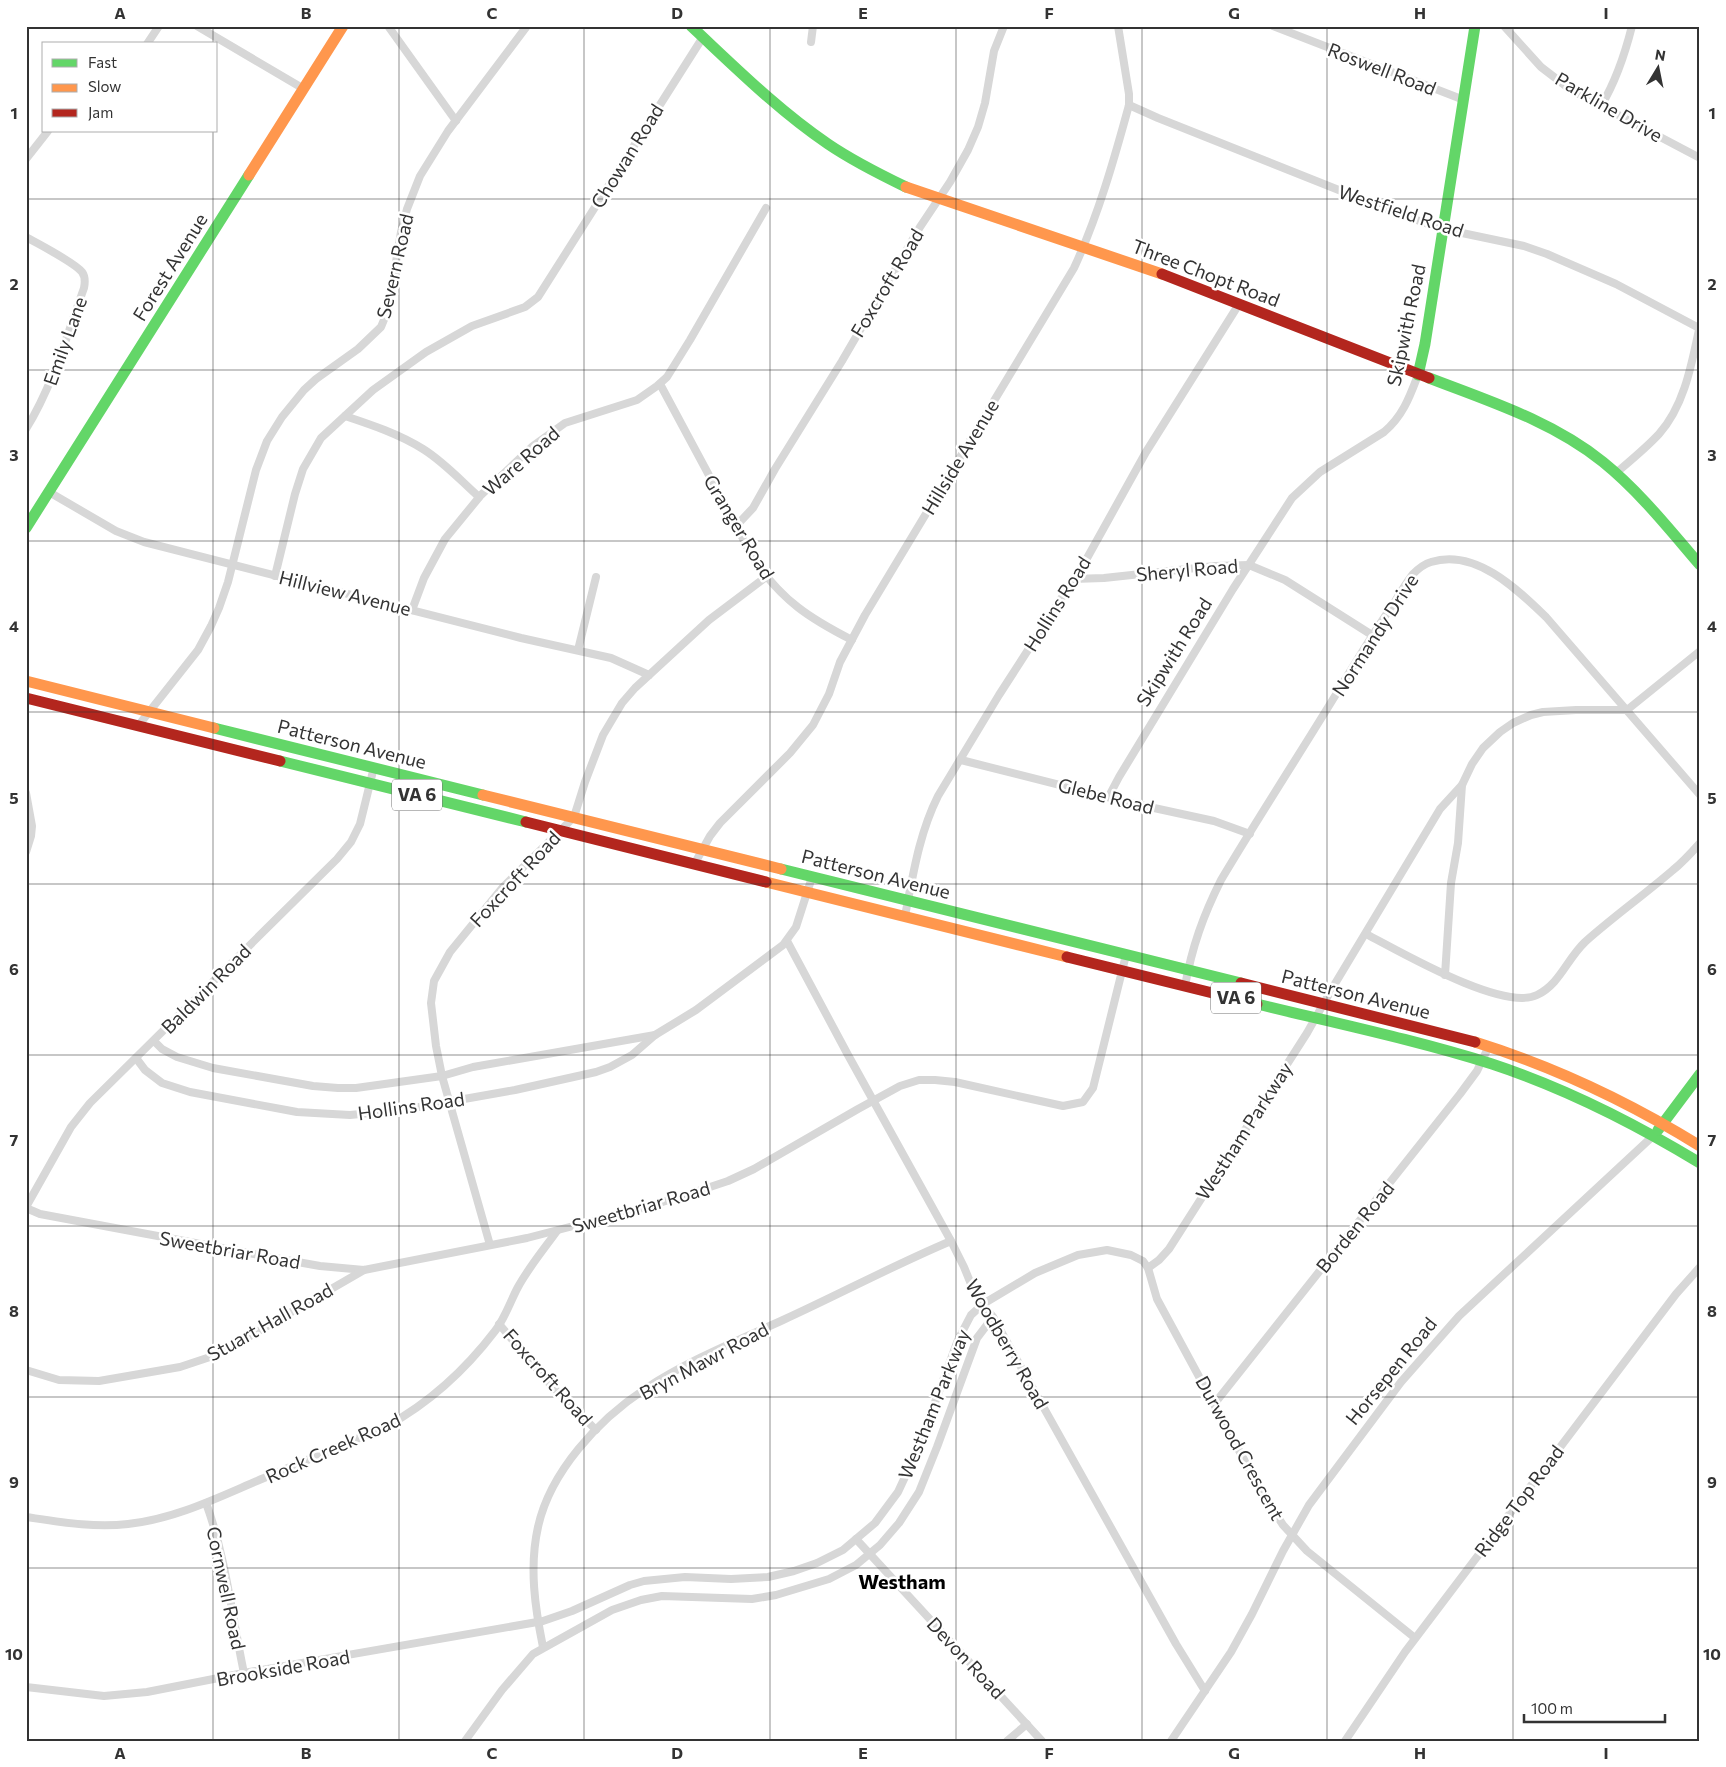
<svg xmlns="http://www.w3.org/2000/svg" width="1726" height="1767" viewBox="0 0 1726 1767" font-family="Commissioner,sans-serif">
<rect width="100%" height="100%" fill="#fff"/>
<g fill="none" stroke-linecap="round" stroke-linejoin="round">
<g stroke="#d7d7d7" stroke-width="8">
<path d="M197,26L304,89"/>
<path d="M388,26L456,121"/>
<path d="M1273,26L1464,100"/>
<path d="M1504,26L1541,67L1571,90L1700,158"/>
<path d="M811,42L813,26"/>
<path d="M147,44L159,26"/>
<path d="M1129,105L1158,118L1399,214L1443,229L1524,246L1547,254L1616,284L1699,328"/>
<path d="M1601,106C1616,81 1625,54 1632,26"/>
<path d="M26,159L48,131"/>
<path d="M26,237C38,244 74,262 82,272C85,276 85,283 84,288C67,335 53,385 26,429"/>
<path d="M660,384L755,561C783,601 809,618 852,640"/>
<path d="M345,416C372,425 399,434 423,449C444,462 461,481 479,497"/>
<path d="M1616,473C1630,461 1646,448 1659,434C1685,405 1692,362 1700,325"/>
<path d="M49,492L116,531L144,542L521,638L611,658L649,675"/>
<path d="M737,525L753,508L775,469L842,361L920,227L950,182L968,150L978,127L985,103L994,51L1004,26"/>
<path d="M275,576L295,494L303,469L321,438L373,390L426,352L472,326L525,307L538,297L703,37"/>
<path d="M1073,579L1104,578L1215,566L1249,565L1285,580L1372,635"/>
<path d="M412,610L424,578L445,539L481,495L533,446L565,423L637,400L657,386L667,377L690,340L766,208"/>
<path d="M578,650L596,577"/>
<path d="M138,726L198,650L211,626L219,608L228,582L256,470L267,441L282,417L304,390L316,379L358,349L381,327L388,310L401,232L407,209L420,176L448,131L527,26"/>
<path d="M961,760L1131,803L1214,821L1250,834"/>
<path d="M26,793L32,826L31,836L26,852"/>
<path d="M1109,796L1119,777L1233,589L1292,498L1320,472L1384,432C1403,416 1410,396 1418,375"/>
<path d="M695,863L710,836L720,823L790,753L813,725L829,694L840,662L865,615L1074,268C1098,216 1114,160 1129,105V94L1118,26"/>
<path d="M905,916C913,875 919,834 938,796L999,695L1086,560L1146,452L1239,304"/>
<path d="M1366,934C1399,951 1503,1012 1537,995C1560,984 1567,959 1585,942C1613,917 1644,895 1673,870C1682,863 1692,852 1700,843"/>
<path d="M787,941L848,1055L951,1241L964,1267L975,1294L993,1317L1176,1644L1205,1691"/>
<path d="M1445,975L1451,883L1458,843L1462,785L1472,764L1483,748L1500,732L1513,723L1531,715L1543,712L1576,710H1627L1700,651"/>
<path d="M1185,986C1192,947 1203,916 1221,880C1258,818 1297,758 1335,696C1354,665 1373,633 1394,603C1400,593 1406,583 1413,574C1418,569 1424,564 1431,562C1475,548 1517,589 1546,617L1700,795"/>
<path d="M154,1041L162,1049L177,1057L213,1068L313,1086L338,1088H356L442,1076L473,1067L655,1035"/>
<path d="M136,1058L145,1070L162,1083L190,1092L297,1112L350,1115L402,1110L515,1090L596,1072L610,1067L632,1055L655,1035L696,1010L783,945L796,927L812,877"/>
<path d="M26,1207L71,1127L90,1103L337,859L351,842L360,824L374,767"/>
<path d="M26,1208L40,1214L275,1258L320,1266L364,1270L527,1238L643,1208L698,1191L728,1181L754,1169L858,1109L900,1086L919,1080H935L955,1082L1063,1106L1083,1102L1093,1088L1126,955"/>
<path d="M490,1245L442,1076L436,1046L431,1003L434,981L450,952L503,887L574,817L585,782L603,735L622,703L635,688L709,620L766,577"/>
<path d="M1148,1268L1159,1260L1169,1249L1307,1033L1333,987L1440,809L1462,785"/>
<path d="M499,1324L548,1382L596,1430"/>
<path d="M26,1370L59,1380L99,1381L180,1367L213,1356L231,1347L364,1270"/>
<path d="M1215,1403L1460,1094L1477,1071L1489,1046"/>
<path d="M206,1503C226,1557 232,1617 244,1673"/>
<path d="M26,1517C60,1522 94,1528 128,1524C176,1519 221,1496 264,1478C305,1461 346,1444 387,1426C429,1403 466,1369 495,1331C505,1318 510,1302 518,1287C529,1267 544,1249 557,1231"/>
<path d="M856,1539L1042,1741"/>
<path d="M543,1647C535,1608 529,1567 538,1527C550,1472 598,1420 645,1389C687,1361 737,1341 783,1320C840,1294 894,1265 951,1241"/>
<path d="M26,1687L104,1696L147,1692L244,1673L543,1621L572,1611L630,1585L644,1581L685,1577L731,1579L768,1577L794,1571L817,1563L843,1550L875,1523L898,1492L917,1451L958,1340L971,1315L983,1304L1035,1273L1078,1255L1107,1250L1131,1255L1143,1261L1148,1268L1157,1299L1242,1456L1268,1502L1283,1525L1307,1551L1415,1638"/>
<path d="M465,1741L502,1690L533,1654L612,1610L641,1600L662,1596L752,1599L776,1595L829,1579L856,1565L880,1545L899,1523L919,1492L937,1447L977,1338L993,1317"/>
<path d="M1007,1741L1027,1724"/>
<path d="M1171,1741L1231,1652L1252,1614L1283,1551L1309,1505L1401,1382L1459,1316L1653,1136"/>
<path d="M1345,1741L1405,1652L1676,1294L1700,1267"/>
</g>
<g stroke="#63d668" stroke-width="11">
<path d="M691,26C735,67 778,110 828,144C853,161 879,174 906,187"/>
<path d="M1418,375L1425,344L1475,26"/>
<path d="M1429,378C1489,401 1552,421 1603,462C1640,492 1669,529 1700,565"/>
<path d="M26,528L249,175"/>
<path d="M214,728L483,795"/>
<path d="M280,761L526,822"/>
<path d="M781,869L1241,983"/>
<path d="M1257,1004C1335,1023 1416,1040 1492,1064C1565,1088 1634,1123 1700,1163"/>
<path d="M1658,1130L1700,1074"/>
</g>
<g stroke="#ff974d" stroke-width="11">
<path d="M249,175L343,26"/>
<path d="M906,187L1162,274"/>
<path d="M26,681L214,728"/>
<path d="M483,795L781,869"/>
<path d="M766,882L1067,957"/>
<path d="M1475,1042C1555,1067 1629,1102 1700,1146"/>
</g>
<g stroke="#b3261e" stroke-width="11">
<path d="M1162,274L1429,378"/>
<path d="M26,698L280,761"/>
<path d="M526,822L766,882"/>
<path d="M1067,957L1257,1004"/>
<path d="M1241,983L1475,1042"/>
</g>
</g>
<path fill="none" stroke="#333" stroke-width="1" stroke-opacity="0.55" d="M213,26V44M399,26V1741M584,26V1741M770,26V1741M956,26V1741M1142,26V1741M1327,26V1741M1513,26V1741M213,131V1741M26,199H1700M26,370H1700M26,541H1700M26,712H1700M26,884H1700M26,1055H1700M26,1226H1700M26,1397H1700M26,1568H1700"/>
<g text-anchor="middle" stroke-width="5" stroke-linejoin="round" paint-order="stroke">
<g fill="#fff" stroke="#707070" stroke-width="1">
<rect x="392" y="779.5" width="50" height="31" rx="4"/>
<rect x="1211" y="982.5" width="50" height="31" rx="4"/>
</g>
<g font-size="18" font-weight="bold" fill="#333">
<text x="417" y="801">VA 6</text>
<text x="1236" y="1004">VA 6</text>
</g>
<g font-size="19" fill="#333" stroke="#fff">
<text transform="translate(1382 69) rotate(21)" y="7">Roswell Road</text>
<text transform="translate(1609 107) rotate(30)" y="7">Parkline Drive</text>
<text transform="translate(627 156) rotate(-58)" y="7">Chowan Road</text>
<text transform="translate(1401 211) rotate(18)" y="7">Westfield Road</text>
<text transform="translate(395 266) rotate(-77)" y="7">Severn Road</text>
<text transform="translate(170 267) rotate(-58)" y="7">Forest Avenue</text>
<text transform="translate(1206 273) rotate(21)" y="7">Three Chopt Road</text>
<text transform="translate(887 283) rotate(-59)" y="7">Foxcroft Road</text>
<text transform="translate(1406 325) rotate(-78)" y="7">Skipwith Road</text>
<text transform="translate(65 341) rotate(-70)" y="7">Emily Lane</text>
<text transform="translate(960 457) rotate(-59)" y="7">Hillside Avenue</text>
<text transform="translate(521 461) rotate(-41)" y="7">Ware Road</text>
<text transform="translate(739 527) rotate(59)" y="7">Granger Road</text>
<text transform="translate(1187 570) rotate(-5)" y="7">Sheryl Road</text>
<text transform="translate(345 593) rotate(14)" y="7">Hillview Avenue</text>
<text transform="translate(1057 604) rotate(-58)" y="7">Hollins Road</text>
<text transform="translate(1375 635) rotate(-57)" y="7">Normandy Drive</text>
<text transform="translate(1174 652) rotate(-58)" y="7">Skipwith Road</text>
<text transform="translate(352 744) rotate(14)" y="7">Patterson Avenue</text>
<text transform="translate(1106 796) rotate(14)" y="7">Glebe Road</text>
<text transform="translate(876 874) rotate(14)" y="7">Patterson Avenue</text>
<text transform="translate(515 879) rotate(-47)" y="7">Foxcroft Road</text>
<text transform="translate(206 989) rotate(-45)" y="7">Baldwin Road</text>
<text transform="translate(1356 994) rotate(14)" y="7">Patterson Avenue</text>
<text transform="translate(411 1106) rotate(-8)" y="7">Hollins Road</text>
<text transform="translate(1244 1131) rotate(-57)" y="7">Westham Parkway</text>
<text transform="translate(641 1207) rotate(-16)" y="7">Sweetbriar Road</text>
<text transform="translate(1355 1227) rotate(-51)" y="7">Borden Road</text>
<text transform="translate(230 1250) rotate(10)" y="7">Sweetbriar Road</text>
<text transform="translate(270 1322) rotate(-29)" y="7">Stuart Hall Road</text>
<text transform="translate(1007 1344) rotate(60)" y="7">Woodberry Road</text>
<text transform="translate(704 1361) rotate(-28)" y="7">Bryn Mawr Road</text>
<text transform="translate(1391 1371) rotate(-51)" y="7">Horsepen Road</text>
<text transform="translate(548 1377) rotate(48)" y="7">Foxcroft Road</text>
<text transform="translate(934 1404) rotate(-68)" y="7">Westham Parkway</text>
<text transform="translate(333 1448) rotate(-24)" y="7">Rock Creek Road</text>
<text transform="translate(1240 1448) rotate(61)" y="7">Durwood Crescent</text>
<text transform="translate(1519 1501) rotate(-53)" y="7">Ridge Top Road</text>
<text transform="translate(226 1588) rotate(78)" y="7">Cornwell Road</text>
<text transform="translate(966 1658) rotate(47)" y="7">Devon Road</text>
<text transform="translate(283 1668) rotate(-10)" y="7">Brookside Road</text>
</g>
<g font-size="20" font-weight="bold" fill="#000" stroke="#fff">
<text x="902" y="1589">Westham</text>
</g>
</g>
<rect width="1726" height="1767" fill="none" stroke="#ffffff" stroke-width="55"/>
<rect x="42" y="42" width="175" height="90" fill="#ffffff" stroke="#adadad"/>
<rect x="52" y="59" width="25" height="8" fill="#63d668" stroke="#adadad"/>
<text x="88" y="68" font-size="15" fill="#333333">Fast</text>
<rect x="52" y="84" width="25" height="8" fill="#ff974d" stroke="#adadad"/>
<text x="88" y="92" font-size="15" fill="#333333">Slow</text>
<rect x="52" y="109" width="25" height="8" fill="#b3261e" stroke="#adadad"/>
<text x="88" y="118" font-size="15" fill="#333333">Jam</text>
<g transform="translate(1658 68) rotate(10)" stroke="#ffffff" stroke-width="4" paint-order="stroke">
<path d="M0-4L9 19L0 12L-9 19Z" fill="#333333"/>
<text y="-8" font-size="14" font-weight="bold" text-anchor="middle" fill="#333333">N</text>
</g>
<path d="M1524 1714v8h141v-8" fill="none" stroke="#333333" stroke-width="2.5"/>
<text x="1531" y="1714" font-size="15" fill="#333333" stroke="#ffffff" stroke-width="4" paint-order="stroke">100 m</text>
<rect x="28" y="28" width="1670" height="1712" fill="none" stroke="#333" stroke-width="2"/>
<g font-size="16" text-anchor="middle" font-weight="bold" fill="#333">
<text x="120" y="19">A</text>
<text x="306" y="19">B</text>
<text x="492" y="19">C</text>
<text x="677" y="19">D</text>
<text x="863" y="19">E</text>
<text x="1049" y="19">F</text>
<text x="1234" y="19">G</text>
<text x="1420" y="19">H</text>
<text x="1606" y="19">I</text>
<text x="14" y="119">1</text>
<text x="1712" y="119">1</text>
<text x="14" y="290">2</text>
<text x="1712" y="290">2</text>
<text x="14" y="461">3</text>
<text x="1712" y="461">3</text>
<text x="14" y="632">4</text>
<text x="1712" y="632">4</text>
<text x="14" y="804">5</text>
<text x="1712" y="804">5</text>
<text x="14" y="975">6</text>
<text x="1712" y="975">6</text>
<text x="14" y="1146">7</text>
<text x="1712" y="1146">7</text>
<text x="14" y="1317">8</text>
<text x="1712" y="1317">8</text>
<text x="14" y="1488">9</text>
<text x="1712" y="1488">9</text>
<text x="14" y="1660">10</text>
<text x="1712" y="1660">10</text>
<text x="120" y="1759">A</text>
<text x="306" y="1759">B</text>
<text x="492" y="1759">C</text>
<text x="677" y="1759">D</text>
<text x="863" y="1759">E</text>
<text x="1049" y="1759">F</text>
<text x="1234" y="1759">G</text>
<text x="1420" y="1759">H</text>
<text x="1606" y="1759">I</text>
</g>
</svg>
